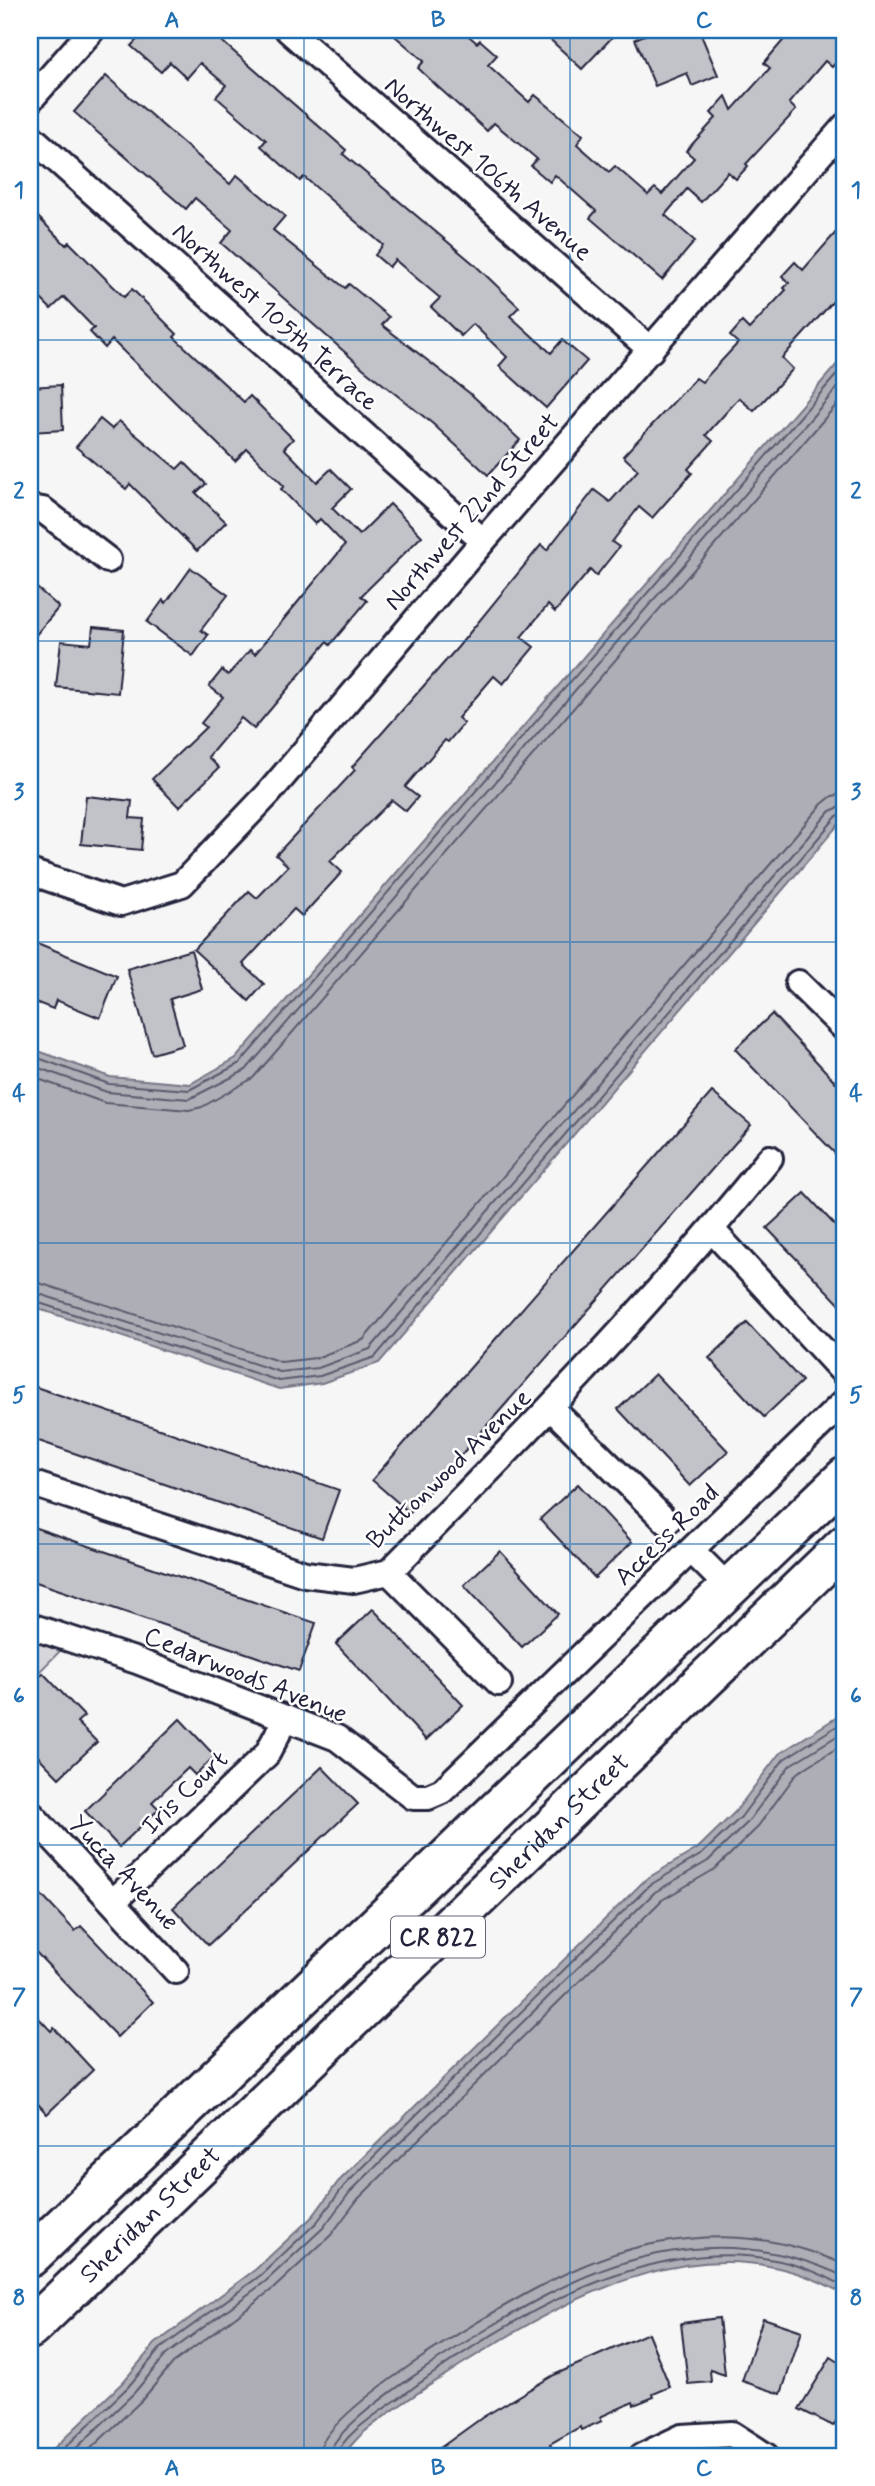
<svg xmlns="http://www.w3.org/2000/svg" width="875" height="2486" viewBox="0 0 875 2486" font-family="Mynerve,sans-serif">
<rect width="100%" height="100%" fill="#f6f6f7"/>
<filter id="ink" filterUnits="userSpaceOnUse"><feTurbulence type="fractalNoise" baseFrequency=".0143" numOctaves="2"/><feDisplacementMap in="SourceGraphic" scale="14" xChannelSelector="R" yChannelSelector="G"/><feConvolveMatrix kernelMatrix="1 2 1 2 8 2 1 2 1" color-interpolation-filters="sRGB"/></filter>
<g filter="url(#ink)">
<path fill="#d7d7db" stroke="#7c7c8b" stroke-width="2" d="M30,1639L62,1649L30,1681Z"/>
<g fill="#aeaeb7" stroke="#767685" stroke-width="2">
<path d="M845,355V817L379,1363L322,1383L279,1389L30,1306V1048L110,1077L190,1084L236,1058Z"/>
<path d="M845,1712V2295C713,2216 573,2294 459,2366C427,2387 393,2408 363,2433C355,2440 349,2449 341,2456H46L123,2382L155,2344L256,2269L313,2216L338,2182L646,1879L697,1849L735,1812L779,1754Z"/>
</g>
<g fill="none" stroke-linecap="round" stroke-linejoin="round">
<g stroke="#5a5a6d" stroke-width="2">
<path d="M30,1055L109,1084L189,1090L240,1063L845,365"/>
<path d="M30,1065L107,1092L189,1099L246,1070L845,379"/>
<path d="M30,1076L105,1103L189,1110L202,1107L253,1078L845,395"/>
<path d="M30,1280L281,1362L316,1358L363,1340L822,804L832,796L845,794"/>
<path d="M30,1291L280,1372L318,1368L370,1349L830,811L845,805"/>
<path d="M30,1300L279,1381L320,1376L375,1357L837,816L845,813"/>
<path d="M56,2456L128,2387L160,2349L261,2275L317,2222L344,2186L650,1885L702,1854L741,1817L784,1759L845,1721"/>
<path d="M68,2456L134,2393L166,2355L266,2281L323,2228L350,2192L655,1892L708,1861L748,1822L790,1765L845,1731"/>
<path d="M83,2456L142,2400L173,2363L274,2288L331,2235L358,2199L662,1900L715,1869L756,1829L797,1773L845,1743"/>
<path d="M318,2456C320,2412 492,2312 533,2290C572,2269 615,2250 658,2243C726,2231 782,2237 845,2265"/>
<path d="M329,2456C331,2419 502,2319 539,2299C576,2279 617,2262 658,2254C724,2241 785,2248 845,2277"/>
<path d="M337,2456C340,2436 385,2408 402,2396C520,2308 699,2201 845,2287"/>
</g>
</g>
<g fill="#c2c2c9" stroke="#22223b" stroke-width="2">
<path d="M146,30H209L346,150L343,154L474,264L519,307L510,316L551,353L562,340L587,361L546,408L499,366L507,357L473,324L461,336L431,307L440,298L395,260L389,267L375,255L383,245L304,177L300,181L261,146L266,140L216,97L226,85L200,63L187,78L170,62L161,72L131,46Z"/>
<path d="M388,30H462L477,43L480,40L497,55L488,65L529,102L535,95L583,135L577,144L609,172L615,166L648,195L655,188L662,194L694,158L686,151L716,118L711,113L726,96L732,110L770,68L764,63L792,30H828L845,44V52L832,67L825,61L789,103L796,110L746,164L748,166L736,179L728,172L701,202L687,189L665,215L695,241L662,280L590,218L596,211L555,175L550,182L531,166L537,159L494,123L487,131L438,87L418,68L424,61Z"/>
<path d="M540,30H619L582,69Z"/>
<path d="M656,30H699L718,75L692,86L687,73L655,86L635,39Z"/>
<path d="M106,76L230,184L237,175L285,216L273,230L345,288L349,284L389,317L382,325L472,395L520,440L488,475L433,424L364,369L221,243L232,230L195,198L186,209L74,112Z"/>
<path d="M30,209L66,245L69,242L124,297L132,289L177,334L174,337L244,402L250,396L293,439L284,448L317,482L331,469L351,489L332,508L359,535L390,504L422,536L361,596L367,601L330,645L327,642L254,729L241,718L208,757L219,768L179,807L152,779L206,727L201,723L223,697L209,686L222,670L228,675L250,650L255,654L345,545L320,519L315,524L281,489L284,486L247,449L235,461L112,340L105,348L90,332L94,328L64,297L51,309L30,288Z"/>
<path d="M845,222V288L782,358L793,369L754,411L739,398L706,435L713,441L688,469L692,473L652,518L639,507L612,542L619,547L596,576L590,570L555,612L548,605L521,637L534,647L503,684L494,676L458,718L464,723L448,742L445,740L405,787L418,797L406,811L392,800L330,861L342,872L302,916L294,909L243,964L264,984L249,1001L194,950L249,891L257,898L288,866L276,855L355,770L352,767L458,647L541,545L547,550L594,490L610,502L638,470L623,456L696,378L702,382L738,343L730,336L742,322L749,329L786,290L784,288L789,283L782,276L795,262L803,270Z"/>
<path d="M61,385L63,430L30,432V387Z"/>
<path d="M100,419L112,429L119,421L177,469L184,462L206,484L196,493L226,522L197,551L130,484L126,489L76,447Z"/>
<path d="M191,568L228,595L201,630L208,635L193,656L147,622L163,600L166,603Z"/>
<path d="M30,582L59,607L30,642Z"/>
<path d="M93,627L124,630L118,693L56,687L61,641L91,644Z"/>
<path d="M86,796L132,801L130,818L144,819L141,850L81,844Z"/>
<path d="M30,940L117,976L100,1018L56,1000L53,1009L30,1000Z"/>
<path d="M191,950L202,989L170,999L183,1045L152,1054L127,969Z"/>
<path d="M772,1014L845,1092V1164L735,1049Z"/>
<path d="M712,1092L751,1125L410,1513L372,1480Z"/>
<path d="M805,1193L845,1236V1310L767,1228Z"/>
<path d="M747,1323L802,1381L764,1417L709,1358Z"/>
<path d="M655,1374L728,1451L690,1486L618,1409Z"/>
<path d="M30,1385L339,1490L322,1538L30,1438Z"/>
<path d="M578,1484L632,1542L595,1578L540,1519Z"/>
<path d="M30,1526L316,1623L299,1671L30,1580Z"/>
<path d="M500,1551L558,1614L522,1647L464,1585Z"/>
<path d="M373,1609L463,1705L426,1740L336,1644Z"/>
<path d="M43,1673L84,1716L77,1722L97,1742L59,1778L30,1748V1685Z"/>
<path d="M180,1719L215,1756L195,1775L188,1768L152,1802L159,1809L119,1847L85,1811Z"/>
<path d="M322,1767L358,1804L208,1945L173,1908Z"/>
<path d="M30,1883L75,1931L81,1926L153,2002L117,2037L30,1946Z"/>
<path d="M30,2009L51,2031L54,2028L93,2070L47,2114L30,2095Z"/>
<path d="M719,2318L725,2375L710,2370L711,2382L688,2384L681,2323Z"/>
<path d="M763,2318L802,2331L781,2394L742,2381Z"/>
<path d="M648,2333L670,2387L653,2394L654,2397L634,2405L633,2402L600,2417L602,2421L581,2430L580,2427L550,2444L552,2448L538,2456H429L483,2417L554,2375Z"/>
<path d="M831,2357L845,2366V2407L833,2426L799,2409Z"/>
</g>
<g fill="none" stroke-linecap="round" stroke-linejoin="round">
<defs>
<g id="minor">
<path d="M288,30L651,350"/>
<path d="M30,100L92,30"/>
<path d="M30,136L483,541"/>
<path d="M30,508L43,510L108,560"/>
<path d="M30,872L121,903L182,884L268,794L483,541L845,126"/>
<path d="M798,983L845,1029"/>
<path d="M712,1230L845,1374"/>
<path d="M551,1408L667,1522"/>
<path d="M30,1483L305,1574L354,1580L389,1572C521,1439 652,1305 770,1158"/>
<path d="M692,1551L729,1588"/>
<path d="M389,1572L499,1683"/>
<path d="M30,1626L137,1661L337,1738L413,1797H428L442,1791L845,1401"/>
<path d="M30,1813L176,1971"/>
<path d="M113,1902L267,1754L286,1718"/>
<path d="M642,2456L682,2437L732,2434L766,2456"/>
</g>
<g id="primary">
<path d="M30,2257L845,1477"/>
<path id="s1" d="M30,2329L845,1545"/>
</g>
</defs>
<use href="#minor" stroke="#22223b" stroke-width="30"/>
<use href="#primary" stroke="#22223b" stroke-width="44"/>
<use href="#minor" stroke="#fff" stroke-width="24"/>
<use href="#primary" stroke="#fff" stroke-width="38"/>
</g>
</g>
<path fill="none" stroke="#1f6fb2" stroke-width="2" stroke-opacity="0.55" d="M304,30V2456M570,30V2456M30,340H845M30,641H845M30,942H845M30,1243H845M30,1544H845M30,1845H845M30,2146H845"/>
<g text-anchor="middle" stroke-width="5" stroke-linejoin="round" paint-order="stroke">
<rect fill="#fff" stroke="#646476" stroke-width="2" x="391" y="1916.5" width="94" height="41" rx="5"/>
<g font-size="24" font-weight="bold" fill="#22223b">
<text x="438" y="1945">CR 822</text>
</g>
<g font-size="26" fill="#22223b" stroke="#fff">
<text transform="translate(489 168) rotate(41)" y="9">Northwest 106th Avenue</text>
<text transform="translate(276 316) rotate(42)" y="9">Northwest 105th Terrace</text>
<text transform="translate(471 511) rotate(-49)" y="9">Northwest 22nd Street</text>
<text transform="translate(448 1468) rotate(-44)" y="9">Buttonwood Avenue</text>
<text transform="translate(666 1534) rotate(-44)" y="9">Access Road</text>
<text transform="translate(246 1674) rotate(22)" y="9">Cedarwoods Avenue</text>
<text transform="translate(184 1792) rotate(-44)" y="9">Iris Court</text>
<text dy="9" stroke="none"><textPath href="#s1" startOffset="733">Sheridan Street</textPath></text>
<text transform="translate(125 1872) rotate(47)" y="9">Yucca Avenue</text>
<text dy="9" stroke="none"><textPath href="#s1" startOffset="166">Sheridan Street</textPath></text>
</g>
</g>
<rect width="875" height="2486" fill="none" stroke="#fff" stroke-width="77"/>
<rect x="38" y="38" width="798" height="2410" fill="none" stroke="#1f6fb2" stroke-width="2.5"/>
<g font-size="23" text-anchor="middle" font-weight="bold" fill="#1f6fb2">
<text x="172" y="27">A</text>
<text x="438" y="27">B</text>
<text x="704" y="27">C</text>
<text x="19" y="197">1</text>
<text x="856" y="197">1</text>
<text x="19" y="498">2</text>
<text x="856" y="498">2</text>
<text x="19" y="799">3</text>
<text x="856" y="799">3</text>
<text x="19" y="1100">4</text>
<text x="856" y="1100">4</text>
<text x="19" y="1402">5</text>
<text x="856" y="1402">5</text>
<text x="19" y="1703">6</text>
<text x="856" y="1703">6</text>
<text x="19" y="2004">7</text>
<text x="856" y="2004">7</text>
<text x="19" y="2305">8</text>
<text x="856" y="2305">8</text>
<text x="172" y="2475">A</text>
<text x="438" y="2475">B</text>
<text x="704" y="2475">C</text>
</g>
</svg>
